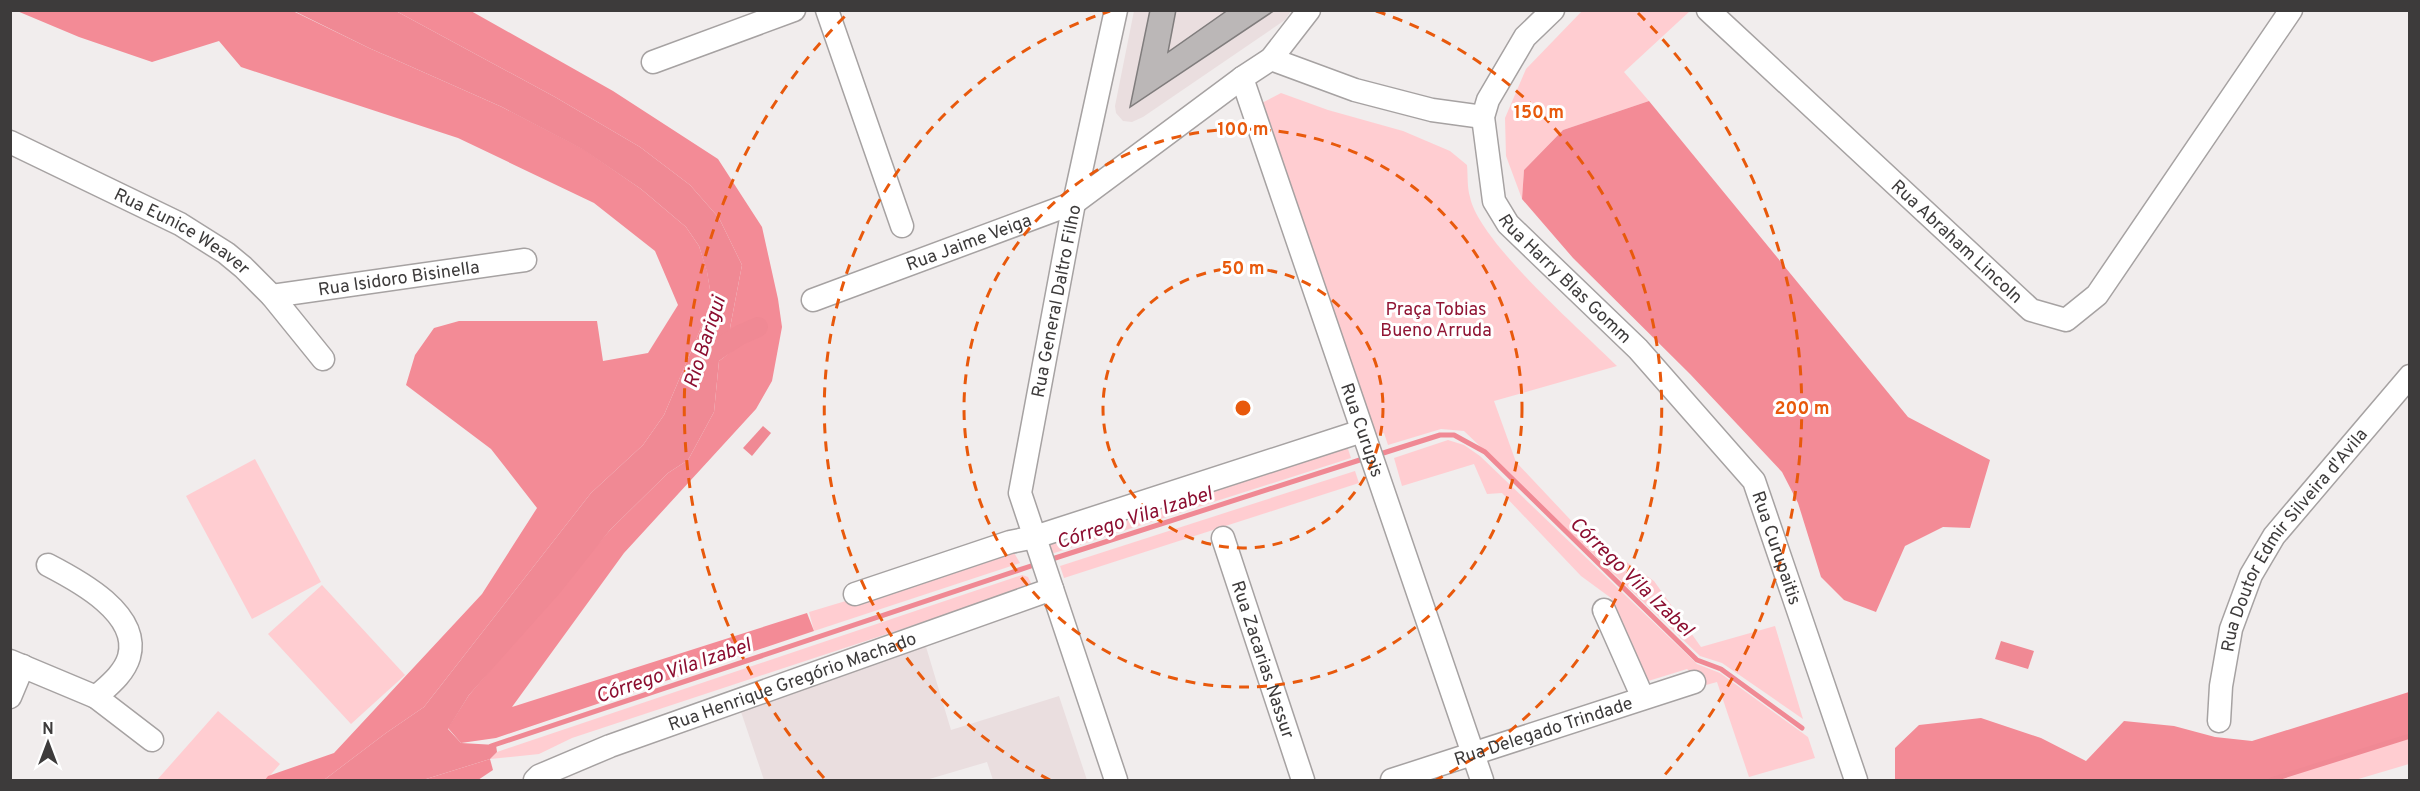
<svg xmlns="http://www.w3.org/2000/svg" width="2420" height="791" viewBox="0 0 2420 791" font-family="Overpass,sans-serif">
<rect width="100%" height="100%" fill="#f1eded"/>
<g fill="#eadedf">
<path d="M1134,11H1291L1285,20L1143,117L1132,122L1123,121L1116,113L1115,106Z"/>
<path d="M924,640L951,730L1059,696L1087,780H993L987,762L926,780H764L737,700Z"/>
</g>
<g fill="#ffcdd1">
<path d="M1582,11H1690L1624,72L1649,101L1563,130L1524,170L1522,199L1506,156L1505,118L1526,69Z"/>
<path d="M1281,93L1328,110L1403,131L1450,151L1467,165C1468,176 1467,187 1470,197C1479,242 1582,331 1617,366L1494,401L1516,462L1580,530L1654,581L1701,647L1775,626L1803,719L1722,663L1700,656L1464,431L1441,429L1388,445L1384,433L1376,435L1260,104Z"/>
<path d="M1448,440L1464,445L1480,456L1697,664L1720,673L1808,737L1815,758L1749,777L1717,682L1706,685L1687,669L1645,682L1611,598L1581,576L1502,493L1487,494L1474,464L1402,486L1394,458Z"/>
<path d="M1347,446L1351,458L1051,554L1047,542Z"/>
<path d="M255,459L321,582L252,619L186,496Z"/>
<path d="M1355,471L1359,483L1064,578L1060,566Z"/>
<path d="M1013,551L1020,563L814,631L809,612Z"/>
<path d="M1022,575L1028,577L1031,583L1026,588L572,738L539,754L490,759L497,752Z"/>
<path d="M322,585L405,675L351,724L268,634Z"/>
<path d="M2409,692V764L2355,780H2208Z"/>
<path d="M218,711L280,764L266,780H157Z"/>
</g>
<g fill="#f38b96">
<path d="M17,11H293L369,48L502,107L583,149L641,189L686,227L699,246L707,271L712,302L664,415L643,445L591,493L424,707L386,733L324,780H265L268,776L334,753L482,594L537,508L491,449L406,385L415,355L434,328L459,321H597L603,361L648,353L678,305L655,251L594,203L458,138L241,67L219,41L152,62L79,37Z"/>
<path d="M396,11H471L613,91L718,159L762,227L778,299L782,327L772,381L756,409L624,553L512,707L807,613L814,631L496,738L461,743L448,728L469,695L610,530L668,473L688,460L714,412L719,361L732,351L730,328L742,265L719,218L690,185L640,147L555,97Z"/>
<path d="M1649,101L1908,417L1990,460L1970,528L1943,527L1905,546L1876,612L1844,600L1821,577L1798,503L1782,472L1690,374L1573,258L1522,199L1524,170L1563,130Z"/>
<path d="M2409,692V736L2271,780H1895V748L1919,725L1981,718L2041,738L2086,761L2124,721L2174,726L2215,737L2252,741Z"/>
<path d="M490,759L493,770L478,780H423Z"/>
</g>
<g fill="#f08994">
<path d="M294,11H396L555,97L640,147L690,185L719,218L742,265L730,328L732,351L719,361L714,412L688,460L668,473L610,530L560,593L469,695L448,729L461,743L496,745L497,752L490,759L423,780H324L386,733L424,707L591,493L643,445L664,415L712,302L707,272L699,246L686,227L641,189L582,149L502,107L369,48Z"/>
<path d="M763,426L771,433L752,456L743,448Z"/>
<path d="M2001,641L2034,651L2028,669L1995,659Z"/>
</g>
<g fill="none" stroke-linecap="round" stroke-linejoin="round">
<g stroke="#f08994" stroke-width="5">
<path d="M1377,455L1440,435H1454L1485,452L1697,660L1721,669L1802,728"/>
<path d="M1049,560L1366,458"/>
<path d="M491,746L1037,564"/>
<path d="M2271,780L2410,736"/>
</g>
<path stroke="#f08994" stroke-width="20" d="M710,354L740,335L758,327"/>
</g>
<path fill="#bbb7b7" stroke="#807d7d" stroke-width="1.5" d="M1150,10H1176L1168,52L1228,10H1275L1130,107Z"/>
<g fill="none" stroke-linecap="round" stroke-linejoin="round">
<defs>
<g id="minor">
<path d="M827,10L902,226"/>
<path d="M1116,10L1074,203L1020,493L1116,780"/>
<path id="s1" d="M1553,10L1525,37L1488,100L1483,117L1494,201L1508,224L1638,349L1754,481L1856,780"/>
<path id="s2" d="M1708,10L2031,310L2066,320L2097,295L2291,10"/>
<path d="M1271,59L1355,90L1432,110L1483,117"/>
<path d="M653,62L794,10"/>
<path id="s3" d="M1242,78L1482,780"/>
<path id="s4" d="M10,142L180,224L226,253L243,267L272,296L323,359"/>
<path id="s5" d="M272,296L525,260"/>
<path id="s6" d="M813,300L1074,203L1242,78L1271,59L1309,10"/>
<path id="s7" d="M1223,538L1303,780"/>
<path d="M48,565C79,581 141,614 129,657C124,674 108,686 96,697"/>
<path d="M855,594L1010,542L1035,537L1362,431"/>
<path d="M1604,610L1643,698"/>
<path d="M10,661L96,697L152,740"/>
<path d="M10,697L23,666"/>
<path id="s8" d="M2219,721L2221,686L2231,629L2251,575L2274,536L2410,376"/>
<path id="s9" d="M535,780L539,776L610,746L1052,589"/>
<path id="s10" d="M1392,780L1694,682"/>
</g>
</defs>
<use href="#minor" stroke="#a6a2a2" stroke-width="25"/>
<use href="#minor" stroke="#fff" stroke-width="22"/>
</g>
<g fill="none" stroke="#e8590c" stroke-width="3" stroke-dasharray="10 8">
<circle cx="1243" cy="408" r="140"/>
<circle cx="1243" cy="408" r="279"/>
<path d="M1050 780A419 419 0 0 1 1110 11M1376 11A419 419 0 0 1 1436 780"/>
<path d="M824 778A559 559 0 0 1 848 13M1638 13A559 559 0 0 1 1662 778"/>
</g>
<g text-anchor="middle" stroke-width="6" stroke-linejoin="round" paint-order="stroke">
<g font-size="18" fill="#3d3b3b" stroke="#fff">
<text dy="6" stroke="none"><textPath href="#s4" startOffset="194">Rua Eunice Weaver</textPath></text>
<text dy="6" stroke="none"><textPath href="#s6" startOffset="166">Rua Jaime Veiga</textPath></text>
<text dy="6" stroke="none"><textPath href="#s2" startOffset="340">Rua Abraham Lincoln</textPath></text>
<text dy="6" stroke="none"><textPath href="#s1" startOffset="320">Rua Harry Blas Gomm</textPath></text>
<text dy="6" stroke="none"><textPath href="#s5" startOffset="128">Rua Isidoro Bisinella</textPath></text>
<text transform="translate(1056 301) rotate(-79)" y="6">Rua General Daltro Filho</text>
<text dy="6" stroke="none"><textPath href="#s3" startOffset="372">Rua Curupis</textPath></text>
<text dy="6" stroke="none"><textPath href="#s8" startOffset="202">Rua Doutor Edmir Silveira d'Avila</textPath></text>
<text dy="6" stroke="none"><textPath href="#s1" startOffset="668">Rua Curupaitis</textPath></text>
<text dy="6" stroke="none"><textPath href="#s7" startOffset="128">Rua Zacarias Nassur</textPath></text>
<text dy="6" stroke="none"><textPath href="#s9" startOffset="276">Rua Henrique Gregório Machado</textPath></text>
<text dy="6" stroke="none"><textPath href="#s10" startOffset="159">Rua Delegado Trindade</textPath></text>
</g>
<g font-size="18" fill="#901534" stroke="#fff">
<text x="1436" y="315">Praça Tobias<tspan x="1436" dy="21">Bueno Arruda</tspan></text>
</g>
<g font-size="20" font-style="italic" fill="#8c0e30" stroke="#fff">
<text transform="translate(704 342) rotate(-72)" y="7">Rio Barigui</text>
<text transform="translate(1134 517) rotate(-18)" y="7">Córrego Vila Izabel</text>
<text transform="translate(1632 576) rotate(44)" y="7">Córrego Vila Izabel</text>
<text transform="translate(673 670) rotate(-19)" y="7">Córrego Vila Izabel</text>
</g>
</g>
<circle cx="1243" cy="408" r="9" fill="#e8590c" stroke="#fff" stroke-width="3"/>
<g font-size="18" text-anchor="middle" font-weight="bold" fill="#e8590c" stroke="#fff" stroke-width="6" stroke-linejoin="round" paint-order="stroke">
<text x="1539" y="118">150 m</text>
<text x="1243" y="135">100 m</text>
<text x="1243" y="274">50 m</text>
<text x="1802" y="414">200 m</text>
</g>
<rect width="2420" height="791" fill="none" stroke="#3d3b3b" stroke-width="24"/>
<g transform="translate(48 743)" stroke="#ffffff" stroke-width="4.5" paint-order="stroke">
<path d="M0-4.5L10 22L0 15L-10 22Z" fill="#3d3b3b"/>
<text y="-9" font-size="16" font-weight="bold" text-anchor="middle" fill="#3d3b3b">N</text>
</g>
</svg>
